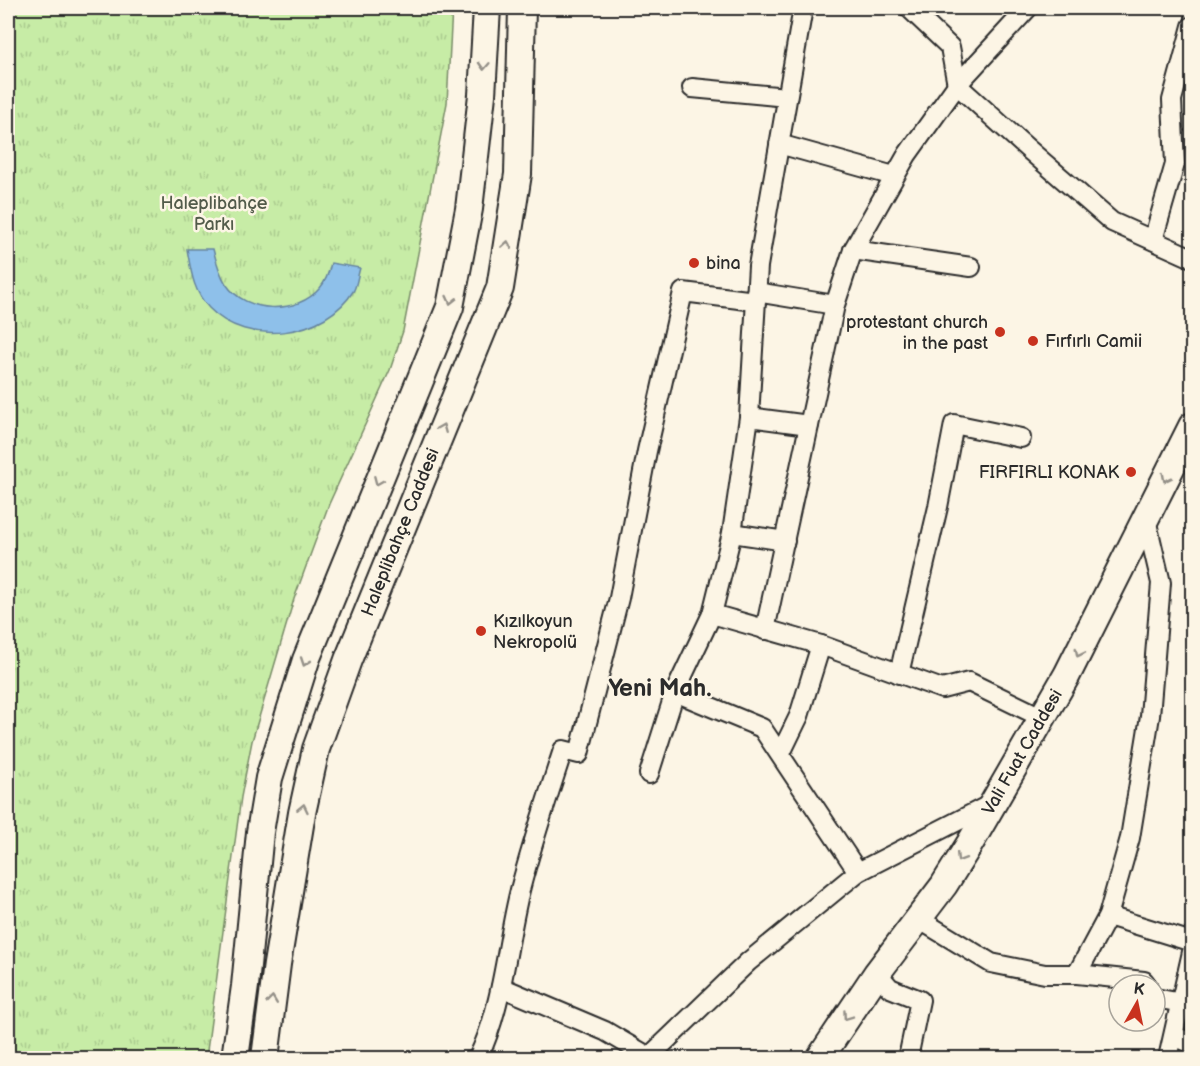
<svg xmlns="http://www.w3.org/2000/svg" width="1200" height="1066" viewBox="0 0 1200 1066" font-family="'Balsamiq Sans',sans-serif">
<defs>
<pattern id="park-tufts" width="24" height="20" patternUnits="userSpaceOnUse" patternTransform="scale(1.5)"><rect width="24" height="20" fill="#c7eca6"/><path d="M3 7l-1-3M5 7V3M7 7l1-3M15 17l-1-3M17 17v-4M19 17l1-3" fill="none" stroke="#abcb8f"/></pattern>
</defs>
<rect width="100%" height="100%" fill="#fcf5e5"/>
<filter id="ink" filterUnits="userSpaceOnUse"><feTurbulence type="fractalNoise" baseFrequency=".0167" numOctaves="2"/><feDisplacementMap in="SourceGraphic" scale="12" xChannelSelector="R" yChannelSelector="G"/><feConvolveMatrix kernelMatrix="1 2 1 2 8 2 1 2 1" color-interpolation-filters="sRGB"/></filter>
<g filter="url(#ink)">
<path fill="url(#park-tufts)" stroke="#798c68" stroke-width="1.5" d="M8,8H452L447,103L403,331L390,370L329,504L294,599L252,741L241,797L206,1058H8Z"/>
<path fill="#8ec0ea" stroke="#66849e" stroke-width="1.5" d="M187,249H213C216,261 219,273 226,284C246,314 297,315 320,288C326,281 329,272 331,263L360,268C358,274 357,284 354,290C326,337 247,348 209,308C193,291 191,271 187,249Z"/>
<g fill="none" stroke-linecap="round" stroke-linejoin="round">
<defs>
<g id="minor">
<path d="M909,8L950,47L957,85L1027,148L1112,222L1192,258"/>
<path d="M692,88L787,97"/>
<path d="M779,144L894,176"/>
<path d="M1153,240L1175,164L1172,100L1192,26"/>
<path d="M853,250L971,267"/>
<path d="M756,292L835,305"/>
<path d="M749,417L809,425"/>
<path d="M732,533L785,541"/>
<path d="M712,614L821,645L942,689L969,682L1041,717"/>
<path d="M765,630L835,305L853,250L907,155L957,85L1028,8"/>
<path d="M899,674L938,507L954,424L1021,438"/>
<path d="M675,692L762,728L858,872"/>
<path d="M781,753L799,716L821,645"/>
<path d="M649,774L675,692L712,614L732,533L749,417L758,266L803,8"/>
<path d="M1108,916L1192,942"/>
<path d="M917,918L991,963L1045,974H1077L1108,916L1130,838L1150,716L1161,583L1146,519"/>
<path d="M877,973L890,988L920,1000L908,1058"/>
<path d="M1077,974L1144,981L1147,985"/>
<path d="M501,987L605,1031L651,1058"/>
<path d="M1155,998L1182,1003"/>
<path d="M1175,1036L1192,1044"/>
<path d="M478,1058C503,1006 506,946 520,890C532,843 548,796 563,750L579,754L619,598L647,451L683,292L755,301"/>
<path d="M648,1058L748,962L858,872L991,804"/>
<path d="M1168,1058L1192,952"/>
</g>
<g id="secondary">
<path d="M235,1058L245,986L260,832L269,778L306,660L450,307L469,209L482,95L487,8"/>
<path d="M265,1058L277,964L302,813L316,749L348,660L500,288L518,174L522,8"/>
<path d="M820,1058L877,973L944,885L969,845L1067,675L1192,426"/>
</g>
</defs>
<use href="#minor" stroke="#2b2b2b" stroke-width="22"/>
<use href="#secondary" stroke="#2b2b2b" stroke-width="30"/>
<use href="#minor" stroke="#fcf5e5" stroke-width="18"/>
<use href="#secondary" stroke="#fcf5e5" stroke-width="26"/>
</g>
<defs><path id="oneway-chevron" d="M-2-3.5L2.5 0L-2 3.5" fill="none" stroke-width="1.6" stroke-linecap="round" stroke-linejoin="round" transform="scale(1.5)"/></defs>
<g stroke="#949088">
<use href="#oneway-chevron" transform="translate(484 66) rotate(93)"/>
<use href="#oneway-chevron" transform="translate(507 245) rotate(-80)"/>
<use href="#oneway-chevron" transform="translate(451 300) rotate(103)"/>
<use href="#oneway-chevron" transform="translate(442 428) rotate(-68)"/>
<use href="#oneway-chevron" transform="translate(1166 478) rotate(117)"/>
<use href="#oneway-chevron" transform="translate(378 481) rotate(113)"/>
<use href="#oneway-chevron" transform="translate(1079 653) rotate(117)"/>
<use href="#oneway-chevron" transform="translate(305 662) rotate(109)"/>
<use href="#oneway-chevron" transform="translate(303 808) rotate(-78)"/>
<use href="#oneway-chevron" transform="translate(960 858) rotate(122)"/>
<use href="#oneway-chevron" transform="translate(272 1000) rotate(-83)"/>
<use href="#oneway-chevron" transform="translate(847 1016) rotate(125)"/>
</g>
</g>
<g fill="#c8321e" stroke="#fcf5e5" stroke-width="2">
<circle cx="694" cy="263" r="6"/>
<circle cx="1000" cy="332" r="6"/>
<circle cx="1033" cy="341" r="6"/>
<circle cx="1131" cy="472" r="6"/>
<circle cx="481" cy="631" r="6"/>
</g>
<g text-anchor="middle" stroke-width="5" stroke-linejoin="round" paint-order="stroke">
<g font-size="18" fill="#525b4a" stroke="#fcf5e5">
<text x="214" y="209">Haleplibahçe<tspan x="214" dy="21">Parkı</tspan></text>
</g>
<g font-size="18" fill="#2b2b2b" stroke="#fcf5e5" text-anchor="start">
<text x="706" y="269">bina</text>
<text x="988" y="328" text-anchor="end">protestant church<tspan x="988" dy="21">in the past</tspan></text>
<text x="1045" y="347">Fırfırlı Camii</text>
<text x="1119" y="478" text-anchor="end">FIRFIRLI KONAK</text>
<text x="493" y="627">Kızılkoyun<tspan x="493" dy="21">Nekropolü</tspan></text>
</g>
<g font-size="18" fill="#2b2b2b" stroke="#fcf5e5">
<text transform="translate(400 532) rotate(-68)" y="6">Haleplibahçe Caddesi</text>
<text transform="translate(1022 752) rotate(-60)" y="6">Vali Fuat Caddesi</text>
</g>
<g font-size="24" font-weight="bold" fill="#2b2b2b" stroke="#fcf5e5">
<text x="660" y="696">Yeni Mah.</text>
</g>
</g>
<rect width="1200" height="1066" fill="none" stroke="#fcf5e5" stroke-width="30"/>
<rect x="15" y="15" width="1170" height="1036" fill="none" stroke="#2b2b2b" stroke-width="2" filter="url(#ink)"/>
<g transform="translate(1137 1003) rotate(9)"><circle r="28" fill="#fcf5e5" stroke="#a8a49b" stroke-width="1.5"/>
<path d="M0-4.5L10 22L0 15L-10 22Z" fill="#c8321e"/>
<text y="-9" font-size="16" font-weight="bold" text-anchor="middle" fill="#2b2b2b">K</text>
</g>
</svg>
